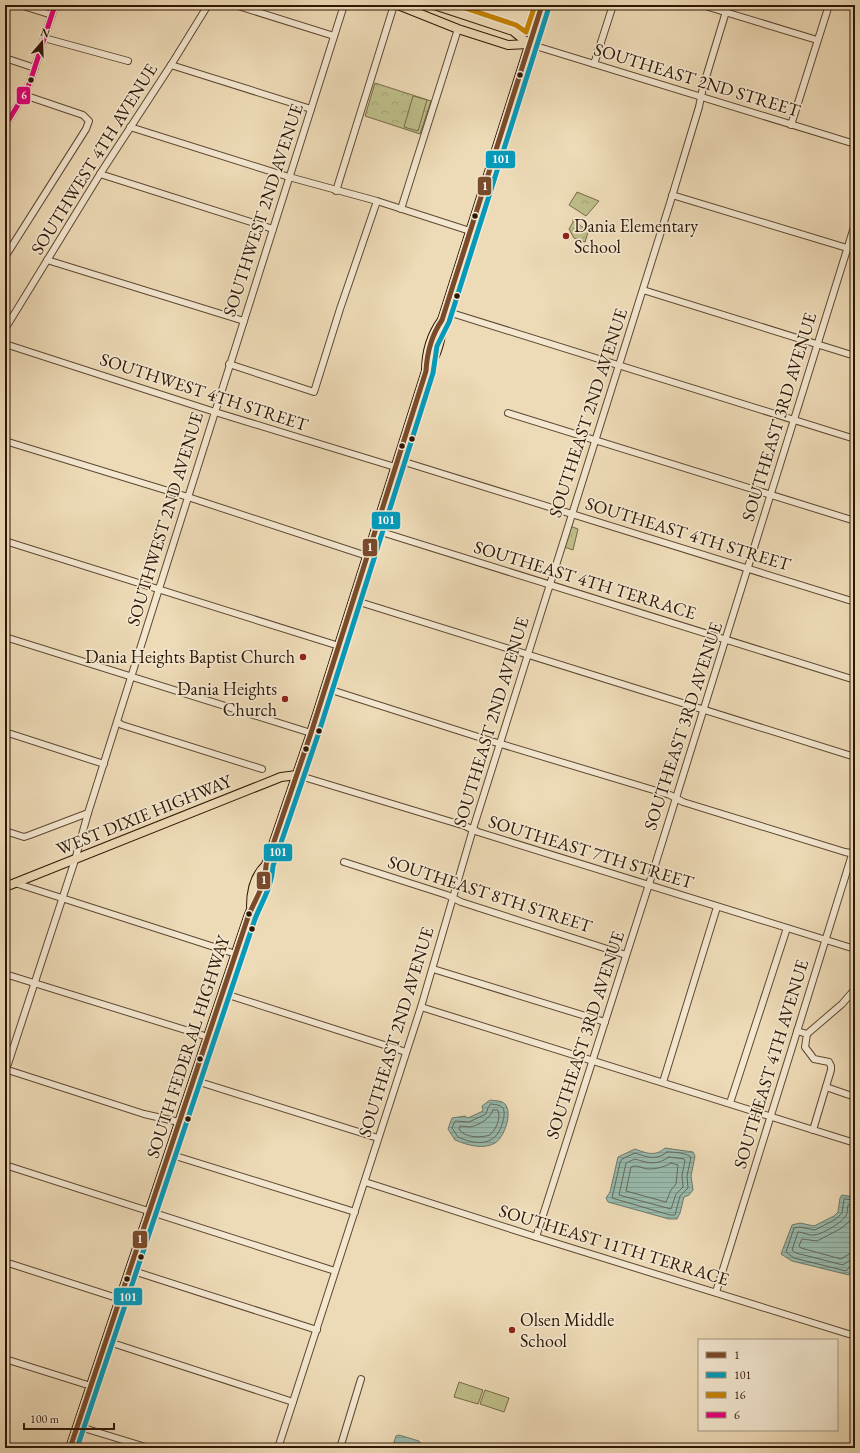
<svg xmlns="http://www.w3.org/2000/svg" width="860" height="1453" viewBox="0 0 860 1453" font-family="'EB Garamond',serif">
<defs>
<pattern id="grass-tufts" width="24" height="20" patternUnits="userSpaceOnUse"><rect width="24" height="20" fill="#bebe89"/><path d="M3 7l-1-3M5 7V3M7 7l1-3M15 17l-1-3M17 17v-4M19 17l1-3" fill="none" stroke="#a4a375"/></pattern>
<pattern id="park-crowns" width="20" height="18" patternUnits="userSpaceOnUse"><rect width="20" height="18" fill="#bebe89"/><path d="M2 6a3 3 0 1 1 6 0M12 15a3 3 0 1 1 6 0" fill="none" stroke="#a4a375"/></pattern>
<pattern id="water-rules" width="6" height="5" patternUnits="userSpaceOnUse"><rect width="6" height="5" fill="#99bbae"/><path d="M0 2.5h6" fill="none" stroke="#84a094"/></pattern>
</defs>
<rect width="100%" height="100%" fill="#eddab6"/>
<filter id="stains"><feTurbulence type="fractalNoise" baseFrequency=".005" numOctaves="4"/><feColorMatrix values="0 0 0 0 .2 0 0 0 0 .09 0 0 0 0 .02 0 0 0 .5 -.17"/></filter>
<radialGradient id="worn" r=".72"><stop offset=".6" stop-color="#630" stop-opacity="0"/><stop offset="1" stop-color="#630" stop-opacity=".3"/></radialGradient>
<path fill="url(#grass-tufts)" stroke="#766a47" d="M570,526L578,529L573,550L564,547Z"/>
<g fill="url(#park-crowns)" stroke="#766a47">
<path d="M375,83L431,101L420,134L365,116Z"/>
<path d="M577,192L599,201L586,216L569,205Z"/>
<path d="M573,219L588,232L585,242L574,238L569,229L573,222Z"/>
</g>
<g fill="#bebe89" stroke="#766a47">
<path d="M413,96L427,100L418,131L404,127Z"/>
<path d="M459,1382L483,1390L478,1404L454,1397Z"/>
<path d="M485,1390L509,1398L504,1412L480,1404Z"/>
</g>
<g fill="url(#water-rules)" stroke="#6e796a">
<path d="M490,1100C495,1101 501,1100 505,1104C513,1113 504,1138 495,1143C483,1150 467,1145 455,1140L448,1129L452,1118L465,1116L468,1118L483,1111L482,1106Z"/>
<path d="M665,1148L693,1152L695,1156L691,1176L693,1190L689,1195L684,1197L680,1213L677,1219H669L608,1202L606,1198L610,1192L618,1157L635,1149C646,1153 655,1157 665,1148Z"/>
<path d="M842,1195L855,1197V1263L852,1271L849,1275L792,1261L781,1254L792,1225L800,1223L814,1226L834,1216L838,1212L840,1198Z"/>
<path d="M399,1435L419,1441L421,1444V1448H392L396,1436Z"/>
</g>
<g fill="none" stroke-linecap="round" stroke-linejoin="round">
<g stroke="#64685a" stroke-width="1">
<path d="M491,1104C495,1105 500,1104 503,1108C505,1112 504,1117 503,1121C497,1146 478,1146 458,1137L452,1128L455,1121L469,1122L486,1114L488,1108Z"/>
<path d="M493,1110H498C501,1119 496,1129 490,1135C481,1138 464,1138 459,1129L460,1126C463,1126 467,1127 470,1127C479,1125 490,1119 493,1110Z"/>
<path d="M667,1152C675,1152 686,1153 691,1157L687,1176L688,1188L680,1196L675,1215H670L612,1198L620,1163L622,1159L635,1153C647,1157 656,1161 667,1152Z"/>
<path d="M669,1157L684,1159L685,1161L682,1175L683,1187L676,1194L671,1209L619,1195L626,1163L635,1159C648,1163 656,1166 669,1157Z"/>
<path d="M671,1163L678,1165L676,1184L671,1190L666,1202L626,1191L631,1167C638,1164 642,1169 649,1169C657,1169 664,1167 671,1163Z"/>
<path d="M855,1200L844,1199L842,1213L836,1219L815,1230L800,1227L794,1228L786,1252L794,1258L846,1271L851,1265H855"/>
<path d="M855,1205H848C847,1209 848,1214 845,1217C841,1223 821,1235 814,1235C809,1236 803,1232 798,1232L792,1250L796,1253L843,1265L850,1260H855"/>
<path d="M855,1211L853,1212L849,1222L840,1229L817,1241L802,1239L799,1246L801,1248L841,1259L849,1254H855"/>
</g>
<defs>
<g id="minor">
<path d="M20,5L52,15"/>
<path d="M155,5L158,6"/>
<path d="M235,5L334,36"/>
<path d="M702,5L817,40"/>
<path d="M463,15L466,5"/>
<path d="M44,38L128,61"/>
<path d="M529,44L855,144"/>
<path d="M5,58L35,68"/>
<path d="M594,64L613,5"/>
<path d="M171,65L311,109"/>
<path d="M791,125L829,5"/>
<path d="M5,126L24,95L30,82L55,5"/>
<path d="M130,127L289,177L377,201L470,231"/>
<path d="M100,174L273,229"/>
<path d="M336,191L394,5"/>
<path d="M672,195L847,248"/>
<path d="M401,209L458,29"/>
<path d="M5,257L86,129L89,121L83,115L24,95"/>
<path d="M47,260L244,321"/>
<path d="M643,290L855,356"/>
<path d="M445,311L855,439"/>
<path d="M5,329L100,174L171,65L208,5"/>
<path d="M5,344L215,412L395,467"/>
<path d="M229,364L314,392L340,309L377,201"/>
<path d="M508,413L855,521"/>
<path d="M5,441L188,497L367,556"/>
<path d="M398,460L855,602"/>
<path d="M375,530L855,680"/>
<path d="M5,541L339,646"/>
<path d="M353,600L855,757"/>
<path d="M5,637L311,733"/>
<path d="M325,688L491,741L670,795L683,802L845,852L855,854"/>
<path d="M117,722L122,725L262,769"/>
<path d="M5,732L104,764"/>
<path d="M297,775L465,826L478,832L855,949"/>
<path d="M5,831L24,837L30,835L88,813"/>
<path d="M344,862L447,895L461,902L626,955"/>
<path d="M15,883L236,954"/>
<path d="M433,969L605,1022"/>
<path d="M5,974L208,1037"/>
<path d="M222,993L406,1052"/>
<path d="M421,1007L855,1143"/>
<path d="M797,1031L807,1034L805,1047L814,1059L829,1062L831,1066V1070L813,1130"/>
<path d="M807,1034L842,1004L855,989"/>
<path d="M8,1064L75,860L88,813L344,5"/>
<path d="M11,1071L144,1114L179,1122"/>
<path d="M193,1080L378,1138"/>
<path d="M663,1082L717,907"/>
<path d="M826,1087L855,1097"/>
<path d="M730,1103L787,928"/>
<path d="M169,1154L355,1212"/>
<path d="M5,1165L335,1271"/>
<path d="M365,1182L536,1237L855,1336"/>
<path d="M536,1237L651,878L855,224"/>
<path d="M5,1262L120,1299"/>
<path d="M130,1270L317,1330"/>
<path d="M716,1292L855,845"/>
<path d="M106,1341L293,1402"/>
<path d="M5,1359L91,1386"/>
<path d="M77,1426L149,1448"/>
<path d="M278,1448L421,1007L473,829L670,203L699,107L703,87L728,5"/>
<path d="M340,1448L361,1379"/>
</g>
<g id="major">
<path d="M398,5L458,29L508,45L529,44"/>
<path d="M434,5L513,31L529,44"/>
<path d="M426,371C438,355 442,339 442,320"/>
<path d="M5,887L281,777L297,775"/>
<path d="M251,906C251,890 254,876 266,865"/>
<path d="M70,1448L248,917C255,897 267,889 266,865L311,733L426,371C426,351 431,335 442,320L542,5"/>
</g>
</defs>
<use href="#minor" stroke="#5e4731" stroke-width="8"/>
<use href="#major" stroke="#2e1605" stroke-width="10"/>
<use href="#minor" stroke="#f3e7d0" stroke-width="6"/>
<use href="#major" stroke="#eddab6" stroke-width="8"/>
<defs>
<path id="bus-1" d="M70,1448L248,917C255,899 266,885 266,865L311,733L426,371C427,352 431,336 442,320L542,5"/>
<path id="bus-2" d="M77,1448L255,919C262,901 272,887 273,866L318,735L433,373L437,346L449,322L549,7"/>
<path id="bus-3" d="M456,5L516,25L526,32L535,5"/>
<path id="bus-4" d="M5,126L24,95L30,82L55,5"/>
</defs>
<use href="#bus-1" stroke="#f3e7d0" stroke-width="8"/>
<use href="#bus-2" stroke="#f3e7d0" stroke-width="8"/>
<use href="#bus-3" stroke="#f3e7d0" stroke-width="8"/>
<use href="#bus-4" stroke="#f3e7d0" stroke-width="8"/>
<use href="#bus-1" stroke="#7a4b2a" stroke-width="5"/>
<use href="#bus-2" stroke="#059aba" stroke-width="5"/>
<use href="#bus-3" stroke="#c58201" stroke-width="5"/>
<use href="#bus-4" stroke="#e5007d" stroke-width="5"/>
</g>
<g fill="#2e1605" stroke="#f3e7d0" stroke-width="1.5">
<circle cx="520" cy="75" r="3.5"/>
<circle cx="31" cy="80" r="3.5"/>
<circle cx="475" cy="216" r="3.5"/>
<circle cx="457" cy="296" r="3.5"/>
<circle cx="412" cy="439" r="3.5"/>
<circle cx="402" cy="446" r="3.5"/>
<circle cx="319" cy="731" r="3.5"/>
<circle cx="306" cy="749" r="3.5"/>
<circle cx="249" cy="914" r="3.5"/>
<circle cx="252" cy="929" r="3.5"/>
<circle cx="200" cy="1059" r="3.5"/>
<circle cx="188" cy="1119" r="3.5"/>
<circle cx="141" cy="1257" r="3.5"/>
<circle cx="127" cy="1279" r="3.5"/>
</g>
<g fill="#8f2418" stroke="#f3e7d0" stroke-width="1.5">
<circle cx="566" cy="236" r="4"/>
<circle cx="303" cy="657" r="4"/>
<circle cx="285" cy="699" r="4"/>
<circle cx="512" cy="1330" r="4"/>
</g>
<g text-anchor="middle" stroke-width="3.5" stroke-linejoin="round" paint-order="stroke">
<g font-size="18" fill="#2e1605" stroke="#f3e7d0">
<text transform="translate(697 80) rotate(17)" y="6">SOUTHEAST 2ND STREET</text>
<text transform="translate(94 159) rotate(-58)" y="6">SOUTHWEST 4TH AVENUE</text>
<text transform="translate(263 210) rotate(-72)" y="6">SOUTHWEST 2ND AVENUE</text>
<text transform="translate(204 392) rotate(18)" y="6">SOUTHWEST 4TH STREET</text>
<text transform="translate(588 413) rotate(-72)" y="6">SOUTHEAST 2ND AVENUE</text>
<text transform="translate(779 417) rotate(-73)" y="6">SOUTHEAST 3RD AVENUE</text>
<text transform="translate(165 519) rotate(-73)" y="6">SOUTHWEST 2ND AVENUE</text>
<text transform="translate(688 534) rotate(17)" y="6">SOUTHEAST 4TH STREET</text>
<text transform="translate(585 580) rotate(17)" y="6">SOUTHEAST 4TH TERRACE</text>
<text transform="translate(491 722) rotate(-73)" y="6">SOUTHEAST 2ND AVENUE</text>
<text transform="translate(683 726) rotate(-72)" y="6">SOUTHEAST 3RD AVENUE</text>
<text transform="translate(144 815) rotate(-22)" y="6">WEST DIXIE HIGHWAY</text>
<text transform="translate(591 852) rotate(17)" y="6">SOUTHEAST 7TH STREET</text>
<text transform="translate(490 894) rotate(18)" y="6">SOUTHEAST 8TH STREET</text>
<text transform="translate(396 1032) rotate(-73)" y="6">SOUTHEAST 2ND AVENUE</text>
<text transform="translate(585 1035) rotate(-72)" y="6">SOUTHEAST 3RD AVENUE</text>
<text transform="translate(188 1047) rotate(-72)" y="6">SOUTH FEDERAL HIGHWAY</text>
<text transform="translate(771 1064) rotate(-73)" y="6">SOUTHEAST 4TH AVENUE</text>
<text transform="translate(614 1245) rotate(17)" y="6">SOUTHEAST 11TH TERRACE</text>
</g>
<g font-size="18" fill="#2e1605" stroke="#f3e7d0" text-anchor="start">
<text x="574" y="232">Dania Elementary<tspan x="574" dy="21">School</tspan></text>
<text x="295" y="663" text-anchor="end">Dania Heights Baptist Church</text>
<text x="277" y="695" text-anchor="end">Dania Heights<tspan x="277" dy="21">Church</tspan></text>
<text x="520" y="1326">Olsen Middle<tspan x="520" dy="21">School</tspan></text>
</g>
</g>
<g stroke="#f3e7d0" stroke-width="1.5">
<rect x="16" y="86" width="15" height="19" rx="4" fill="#e5007d"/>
<rect x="485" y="150" width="31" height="19" rx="4" fill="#059aba"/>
<rect x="477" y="176" width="15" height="20" rx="4" fill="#7a4b2a"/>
<rect x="371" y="511" width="30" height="19" rx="4" fill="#059aba"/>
<rect x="362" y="538" width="16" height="19" rx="4" fill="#7a4b2a"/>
<rect x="263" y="843" width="30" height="19" rx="4" fill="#059aba"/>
<rect x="256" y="871" width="15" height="19" rx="4" fill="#7a4b2a"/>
<rect x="132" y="1230" width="16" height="19" rx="4" fill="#7a4b2a"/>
<rect x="113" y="1287" width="30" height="19" rx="4" fill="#059aba"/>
</g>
<g font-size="11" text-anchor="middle" font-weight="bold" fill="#fff">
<text x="24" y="99">6</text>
<text x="501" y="163">101</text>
<text x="485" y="190">1</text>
<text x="386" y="524">101</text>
<text x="370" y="551">1</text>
<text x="278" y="856">101</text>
<text x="264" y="884">1</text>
<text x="140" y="1243">1</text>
<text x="128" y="1301">101</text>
</g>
<rect width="860" height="1453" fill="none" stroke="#eddab6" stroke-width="20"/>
<rect x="6" y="6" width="848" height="1441" fill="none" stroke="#2e1605" stroke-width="2"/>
<rect x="10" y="10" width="840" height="1433" fill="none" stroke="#2e1605"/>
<rect x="698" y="1339" width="140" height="92" fill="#f3e7d0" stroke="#a4937f"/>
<rect x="706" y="1352" width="20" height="6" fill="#7a4b2a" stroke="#a4937f"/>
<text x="734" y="1359" font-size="12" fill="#2e1605">1</text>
<rect x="706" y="1372" width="20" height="6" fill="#059aba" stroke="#a4937f"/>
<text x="734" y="1379" font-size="12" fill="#2e1605">101</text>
<rect x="706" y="1392" width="20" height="6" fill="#c58201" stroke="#a4937f"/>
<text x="734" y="1399" font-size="12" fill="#2e1605">16</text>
<rect x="706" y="1412" width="20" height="6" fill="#e5007d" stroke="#a4937f"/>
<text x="734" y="1419" font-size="12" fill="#2e1605">6</text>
<g transform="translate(42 42) rotate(19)" stroke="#f3e7d0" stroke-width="3" paint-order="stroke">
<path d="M0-3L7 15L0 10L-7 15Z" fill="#2e1605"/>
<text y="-6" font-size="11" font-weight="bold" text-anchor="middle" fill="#2e1605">N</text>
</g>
<path d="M24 1423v6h90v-6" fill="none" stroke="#2e1605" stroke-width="2"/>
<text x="30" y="1423" font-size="12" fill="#2e1605" stroke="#f3e7d0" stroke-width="3" paint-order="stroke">100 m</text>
<rect width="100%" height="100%" filter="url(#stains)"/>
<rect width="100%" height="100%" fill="url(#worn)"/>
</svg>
